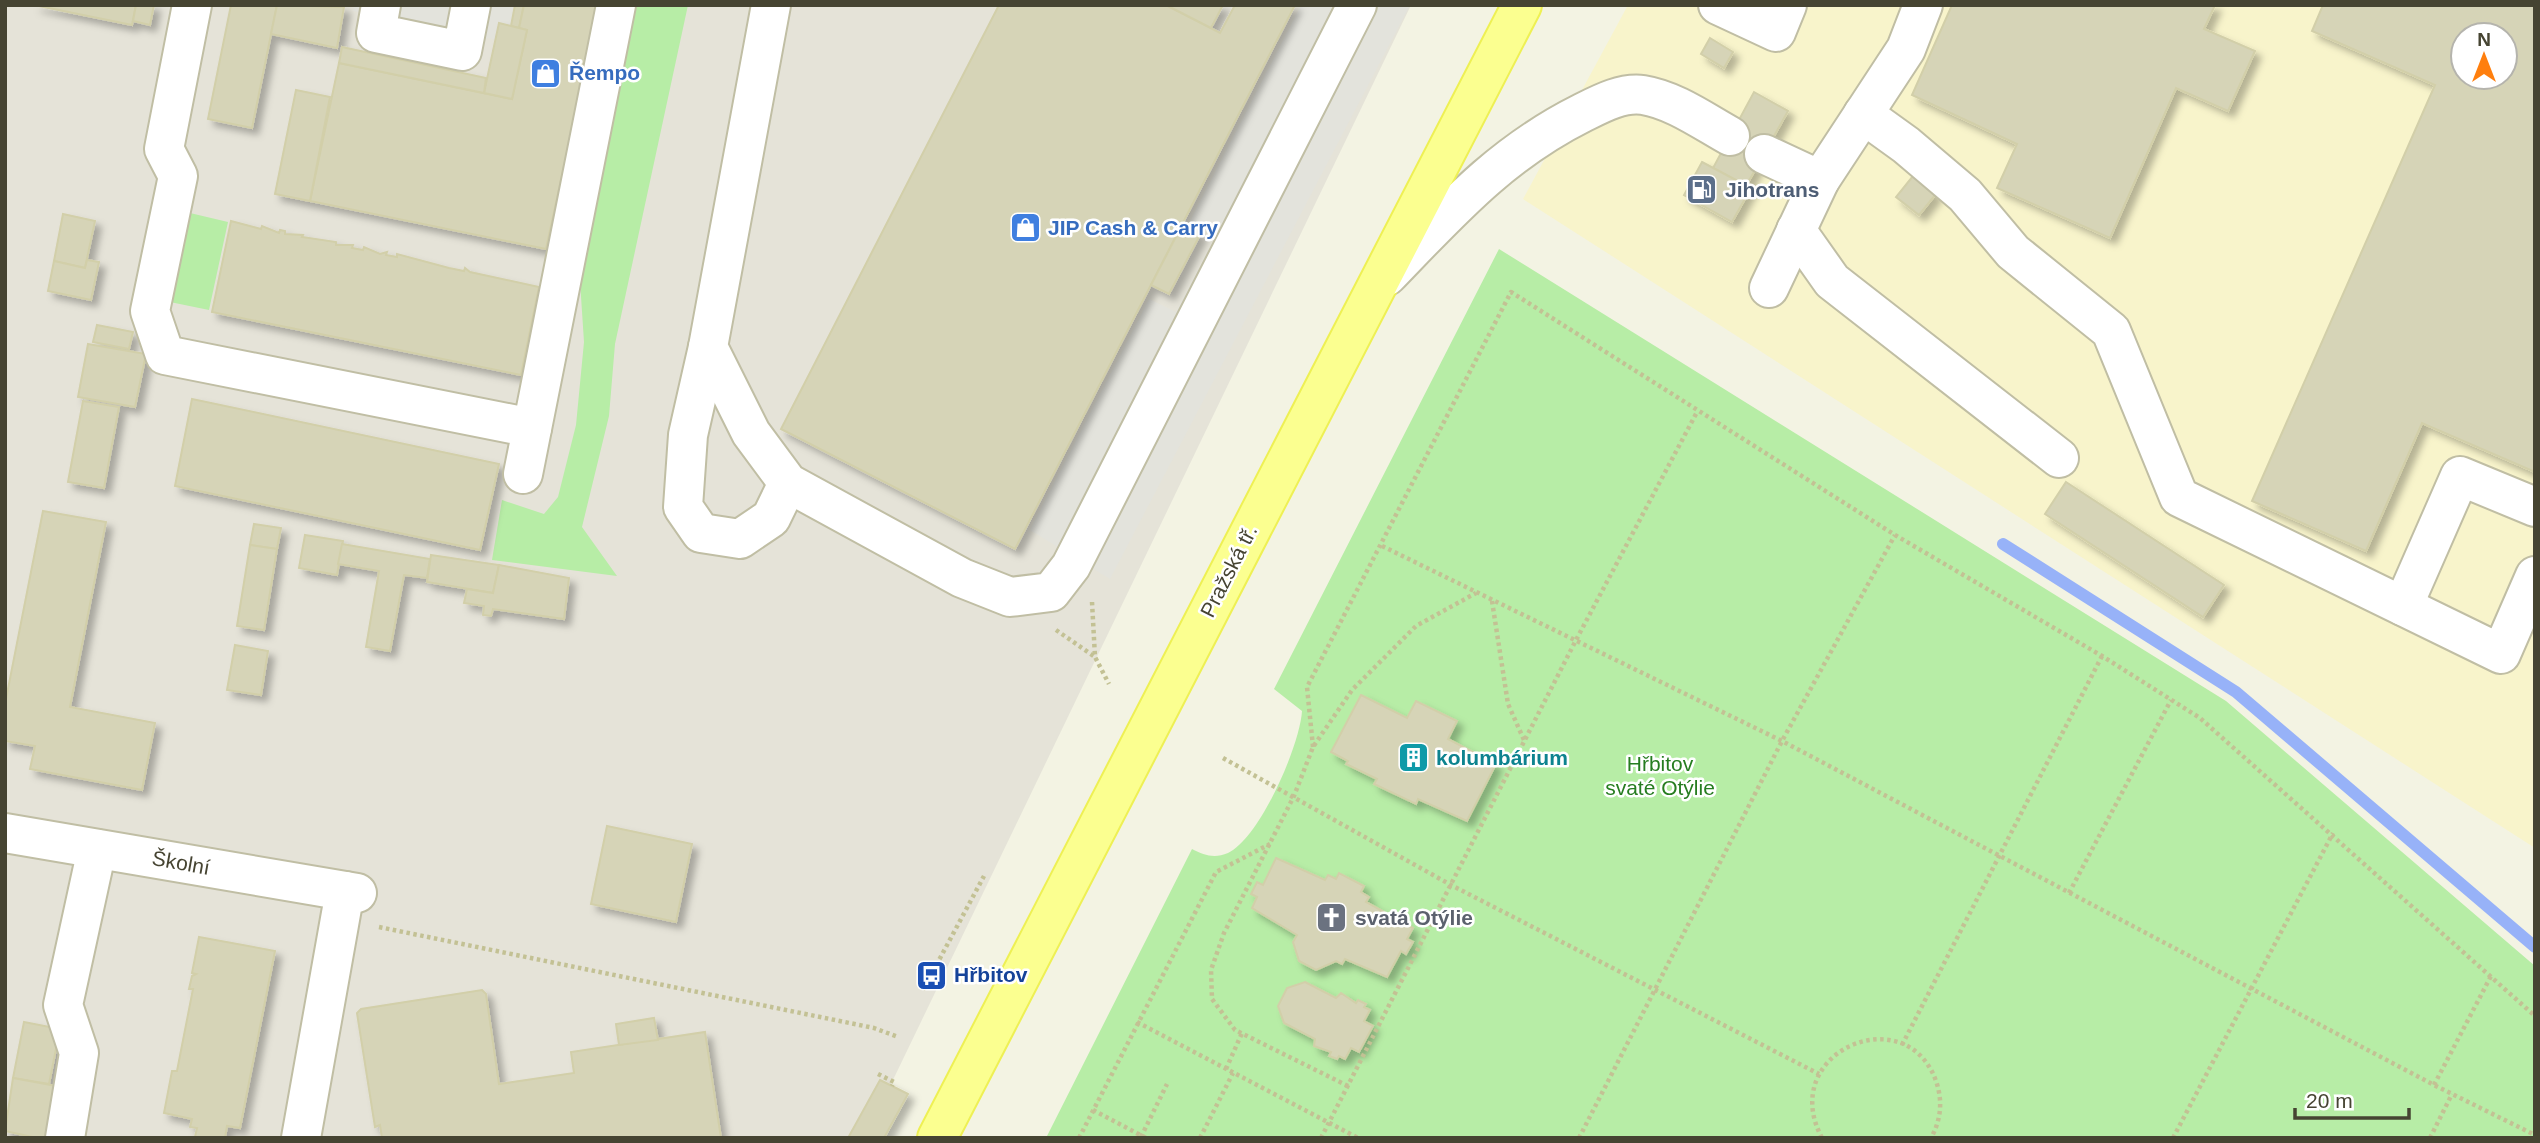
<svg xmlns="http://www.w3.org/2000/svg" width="2540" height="1143" viewBox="0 0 2540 1143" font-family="Arial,sans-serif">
<defs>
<filter id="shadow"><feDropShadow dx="6" dy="6" stdDeviation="3.5" flood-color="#0004"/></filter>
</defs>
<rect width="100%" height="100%" fill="#f3f3e3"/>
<path fill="#f8f4cb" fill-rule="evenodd" d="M1628,5H2535V848L1523,199ZM2463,35H2505V77H2463Z"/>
<path fill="#e5e3d8" d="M5,5H1411L865,1138H5Z"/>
<g fill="#b7eda6">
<path d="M633,5H688L615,344L609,416L582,527L617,576L492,560L502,500L544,514L558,497L576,425L584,342L579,266Z"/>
<path d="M190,213L228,222L209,310L170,302Z"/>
<path d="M1499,249L2226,701L2535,966V1138H1046L1192,849C1204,855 1214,859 1228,853C1260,838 1300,745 1302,711L1274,689Z"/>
</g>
<g fill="#e3e3dc">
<path d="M354,5H515L507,42L353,11Z"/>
<path d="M1301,5H1410L1110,579L1030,530L1149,299L1176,312L1215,237L1189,223Z"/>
</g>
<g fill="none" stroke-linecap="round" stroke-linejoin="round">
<path stroke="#97b2f8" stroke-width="12" d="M2003,544L2236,692L2535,947"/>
</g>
<g fill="#d6d4b7" stroke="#d2cfa9" stroke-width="2" fill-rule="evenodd" filter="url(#shadow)">
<path d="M34,5H136L132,25Z"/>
<path d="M136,5H154L150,25L133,21Z"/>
<path d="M231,5H277L252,128L208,119Z"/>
<path d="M277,5L344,7L337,48L271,34Z"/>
<path d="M515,5H524L519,28L511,26Z"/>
<path d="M524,5H599L546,249L310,201L339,63L512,99L527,30L519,28Z"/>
<path d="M999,5H1166L1220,33L1235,5H1295L1015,549L781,429Z"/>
<path d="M1166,5H1223L1211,28Z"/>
<path d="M1952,5H2215L2204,29L2255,51L2228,111L2176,88L2110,238L1997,188L2017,144L1912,95Z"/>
<path d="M2323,5H2535V472L2422,423L2366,551L2252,501L2435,85L2312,31ZM2463,35H2505V77H2463Z"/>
<path d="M499,23L527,30L512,99L484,93Z"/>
<path d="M1710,38L1733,52L1724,68L1701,54Z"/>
<path d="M342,47L486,78L484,93L339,63Z"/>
<path d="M296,90L330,97L310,201L275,194Z"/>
<path d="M1754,92L1788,111L1746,186L1713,168Z"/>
<path d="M1702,162L1751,188L1732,222L1684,195Z"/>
<path d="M1913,176L1936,194L1919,215L1896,197Z"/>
<path d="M63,214L95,221L85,268L54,261Z"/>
<path d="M231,221L261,229L262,226L279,233L280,230L285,231V234L303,235L302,237L336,242V245H353L352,248L363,250L364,247L380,254L387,252L386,255L397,257V254L449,268L464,271L465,268L470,272L539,287L521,375L212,312Z"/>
<path d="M1183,223L1201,233L1169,294L1151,285Z"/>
<path d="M87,260L99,262L91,300L48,291L54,261L85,268Z"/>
<path d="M97,325L133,332L129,349L93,342Z"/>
<path d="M88,344L146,354L135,407L78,397Z"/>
<path d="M192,399L499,464L480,550L175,486Z"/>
<path d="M83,401L119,407L104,488L68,482Z"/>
<path d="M2066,482L2224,585L2203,617L2045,514Z"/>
<path d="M43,511L106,522L70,707L155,723L142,790L30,769L35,746L5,741V704Z"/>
<path d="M254,524L281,528L277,549L250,545Z"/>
<path d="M305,535L343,541L337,575L299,568Z"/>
<path d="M342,544L430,559L427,578L404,575L390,651L366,647L379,571L338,564Z"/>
<path d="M250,545L277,549L264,630L237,626Z"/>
<path d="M431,555L499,565L493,593L427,582Z"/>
<path d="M499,565L569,578L564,619L493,609L491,616L483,615L484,606L464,603L467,589L493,593Z"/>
<path d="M235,645L268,651L261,695L227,690Z"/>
<path d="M1361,695L1407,718L1416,701L1457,721L1448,739L1496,764L1467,821L1418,799L1416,804L1374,784L1377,779L1346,764L1348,761L1331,752Z"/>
<path d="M607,826L692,844L676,922L591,904Z"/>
<path d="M1276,858L1325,880L1328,875L1336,879L1339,873L1364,886L1361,892L1369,897L1366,902L1413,928L1407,939L1413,942L1406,954L1401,951L1387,977L1345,959L1342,964L1336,961L1316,970L1299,961L1293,942L1297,935L1252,908L1257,897L1251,894L1257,882L1263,885Z"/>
<path d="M199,937L275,951L240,1128L227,1126L225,1138L195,1137L197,1128L190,1127L192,1119L164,1113L172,1071H177L193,989H189L192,976L196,974L192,973Z"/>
<path d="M1305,982L1336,998L1341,993L1356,1003L1358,1000L1366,1004L1364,1007L1370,1010L1364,1021L1373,1026L1359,1052L1351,1048L1345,1059L1339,1056L1337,1059L1329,1056L1331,1052L1314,1046L1315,1039L1284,1023L1278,1006L1287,988Z"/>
<path d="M482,990L486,994L499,1084L574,1073L571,1052L705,1032L721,1138H382L380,1125L375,1127L357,1013L361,1009Z"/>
<path d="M654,1018L658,1040L619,1045L616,1024Z"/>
<path d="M24,1022L60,1029L49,1084L13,1078Z"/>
<path d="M13,1078L67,1088L57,1138H37L5,1131Z"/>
<path d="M880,1080L908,1094L884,1138H848Z"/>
</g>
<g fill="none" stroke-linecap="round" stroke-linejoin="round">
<defs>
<g id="minor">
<path d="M192,5L164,149L178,176L150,311L165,355L532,428"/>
<path d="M381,5L376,33L462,51L471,5"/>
<path d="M771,5L708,347L751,433L788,483L962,578L1010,597L1051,592L1071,566L1357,5"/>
<path d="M1718,5L1776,32L1787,5"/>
<path d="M1863,114L1906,145L1965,195L2013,252L2111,331L2179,497L2501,654L2535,576"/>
<path d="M1764,154L1820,180L1906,49L1923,5"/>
<path d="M1796,230L1832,281L2059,458"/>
<path d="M1387,276C1450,211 1500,154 1582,113C1600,104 1622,92 1643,95C1674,100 1703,121 1730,136"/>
<path d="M1769,288L1820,180"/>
<path d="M708,347L688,435L683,507L701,533L740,539L771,518L788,483"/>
<path d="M523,474L616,5"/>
<path d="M2403,606L2460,476L2535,507"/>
<path d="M5,833L357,893"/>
<path d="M65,1138L79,1053L63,1005L97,849"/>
<path d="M301,1138L345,891"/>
</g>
<path id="major" d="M937,1138L1522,5"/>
</defs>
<use href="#minor" stroke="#c0bea4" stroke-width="42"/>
<use href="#major" stroke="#eef054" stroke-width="42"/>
<g stroke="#c3c194" stroke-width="4.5" stroke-dasharray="3.5 3.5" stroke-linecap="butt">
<path d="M1382,546L1782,741L2434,1085L2535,1135"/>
<path d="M1492,601L1508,704L1524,740"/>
<path d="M1092,602L1095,657L1109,684"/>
<path d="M1056,630L1095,657"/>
<path d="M1313,747L1307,687L1511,292L1895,535L2102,656L2200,718L2535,1016"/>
<path d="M1223,758L1451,885L1819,1074"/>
<path d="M2069,893L2171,700"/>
<path d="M379,927L874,1028L898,1037"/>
<path d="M923,990L984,876"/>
<path d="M1137,1022L1358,1138"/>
<path d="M1902,1045L2102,656"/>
<path d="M1226,1069L1242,1033"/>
<path d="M878,1074L894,1082L892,1086"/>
<path d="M2434,1085L2491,976"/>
<path d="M1348,1086L1235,1030L1212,999L1211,970L1224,933L1294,796L1313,747L1352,690L1416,626L1476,593"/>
<path d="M1093,1110L1146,1138"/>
<path d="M1141,1137L1167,1084"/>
<path d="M1079,1138L1216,872L1270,844"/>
<path d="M1200,1138L1233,1073"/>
<path d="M1321,1138L1575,642L1697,412"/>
<path d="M1579,1138L1782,741L1895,535"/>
<path d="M1822,1138C1776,1052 1906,997 1936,1081C1943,1101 1941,1120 1931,1138"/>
<path d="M2173,1138L2333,833"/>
<path d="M2430,1138L2452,1094"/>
</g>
<use href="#minor" stroke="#fff" stroke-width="38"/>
<use href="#major" stroke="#fbff90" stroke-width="38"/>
</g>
<defs>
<symbol id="shop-square" viewBox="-11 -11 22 22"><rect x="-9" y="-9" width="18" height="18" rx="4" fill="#3f7fe0" stroke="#fff"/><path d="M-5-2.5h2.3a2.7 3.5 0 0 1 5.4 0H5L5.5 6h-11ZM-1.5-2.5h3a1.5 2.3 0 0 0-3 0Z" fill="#fff"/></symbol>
<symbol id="fuel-square" viewBox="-11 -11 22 22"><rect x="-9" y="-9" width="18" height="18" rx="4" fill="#5c6f8a" stroke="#fff"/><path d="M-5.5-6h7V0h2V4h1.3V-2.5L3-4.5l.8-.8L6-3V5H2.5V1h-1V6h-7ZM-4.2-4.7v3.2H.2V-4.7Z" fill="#fff"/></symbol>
<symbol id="building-square" viewBox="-11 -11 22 22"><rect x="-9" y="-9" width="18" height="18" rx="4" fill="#0f9aa8" stroke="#fff"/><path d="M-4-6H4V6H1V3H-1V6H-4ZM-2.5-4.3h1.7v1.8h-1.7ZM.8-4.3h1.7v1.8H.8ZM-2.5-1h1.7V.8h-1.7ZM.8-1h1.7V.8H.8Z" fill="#fff"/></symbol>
<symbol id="church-square" viewBox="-11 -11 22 22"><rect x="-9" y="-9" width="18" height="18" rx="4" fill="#6b7280" stroke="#fff"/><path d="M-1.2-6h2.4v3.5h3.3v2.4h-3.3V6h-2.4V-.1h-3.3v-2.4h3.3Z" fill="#fff"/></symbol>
<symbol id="bus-square" viewBox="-11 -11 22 22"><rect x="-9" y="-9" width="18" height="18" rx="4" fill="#1a4fb4" stroke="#fff"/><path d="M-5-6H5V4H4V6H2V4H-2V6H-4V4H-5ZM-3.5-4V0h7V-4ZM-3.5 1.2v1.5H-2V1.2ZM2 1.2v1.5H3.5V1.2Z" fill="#fff"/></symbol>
</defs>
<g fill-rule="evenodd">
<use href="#shop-square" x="528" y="56" width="35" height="35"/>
<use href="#fuel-square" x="1684" y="172" width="35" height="35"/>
<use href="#shop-square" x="1008" y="210" width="35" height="35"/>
<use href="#building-square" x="1396" y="740" width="35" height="35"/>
<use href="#church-square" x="1314" y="900" width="35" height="35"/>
<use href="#bus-square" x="914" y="958" width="35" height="35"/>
</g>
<g text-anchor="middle" stroke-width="5" stroke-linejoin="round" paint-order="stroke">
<g font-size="21" font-weight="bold" fill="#366cbe" stroke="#fff" text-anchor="start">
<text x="569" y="80">Řempo</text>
<text x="1048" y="235">JIP Cash &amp; Carry</text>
</g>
<g font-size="21" font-weight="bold" fill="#4e5e75" stroke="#fff" text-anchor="start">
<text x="1725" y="197">Jihotrans</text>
</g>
<g font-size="21" fill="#464432" stroke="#fff">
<text transform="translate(1229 571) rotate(-63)" y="7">Pražská tř.</text>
<text transform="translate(181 863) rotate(10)" y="7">Školní</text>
</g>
<g font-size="21" font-weight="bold" fill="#0d838f" stroke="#fff" text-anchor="start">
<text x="1436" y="765">kolumbárium</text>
</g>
<g font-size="21" fill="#267d20" stroke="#fff">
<text x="1660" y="771">Hřbitov<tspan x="1660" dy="24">svaté Otýlie</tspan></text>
</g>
<g font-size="21" font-weight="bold" fill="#5b616d" stroke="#fff" text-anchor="start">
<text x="1355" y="925">svatá Otýlie</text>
</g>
<g font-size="21" font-weight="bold" fill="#164399" stroke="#fff" text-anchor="start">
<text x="954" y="982">Hřbitov</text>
</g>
</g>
<rect width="2540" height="1143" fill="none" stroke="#464432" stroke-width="14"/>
<g transform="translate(2484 56)"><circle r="33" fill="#ffffff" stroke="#b5b4ad" stroke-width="2"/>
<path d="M0-5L12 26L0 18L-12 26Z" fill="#ff7f0e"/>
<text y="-10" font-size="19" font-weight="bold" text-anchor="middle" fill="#464432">N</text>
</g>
<path d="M2295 1108v10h114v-10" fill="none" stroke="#464432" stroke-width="3.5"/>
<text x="2306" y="1108" font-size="21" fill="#464432" stroke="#ffffff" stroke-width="5" paint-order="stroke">20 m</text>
</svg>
